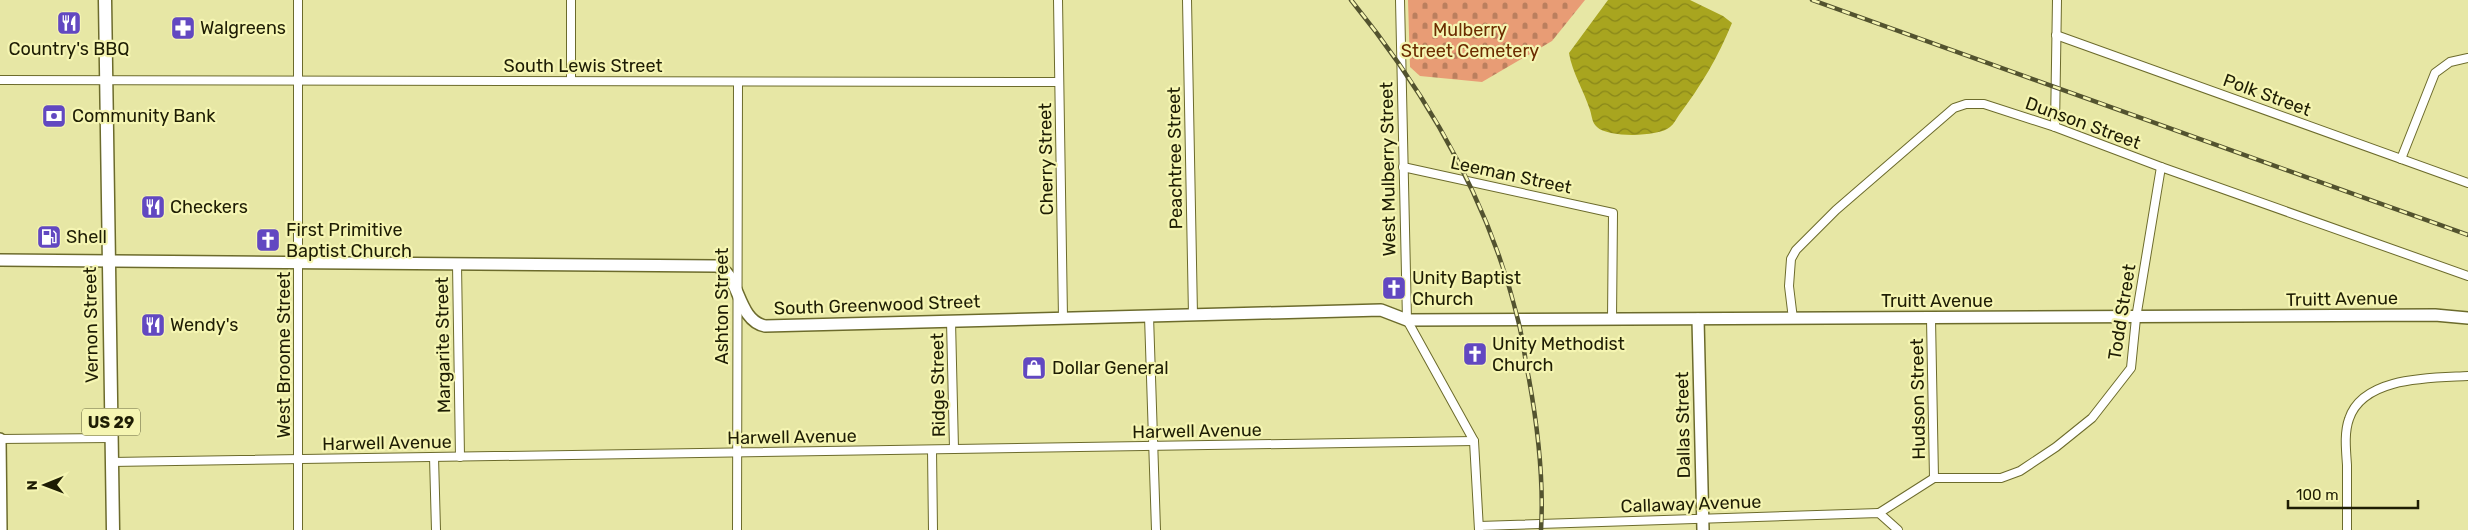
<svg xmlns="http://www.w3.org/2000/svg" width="2468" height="530" viewBox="0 0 2468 530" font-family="Rubik,sans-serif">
<defs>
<pattern id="cemetery-stones" width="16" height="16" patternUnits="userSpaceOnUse" patternTransform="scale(1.25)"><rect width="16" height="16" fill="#e89c75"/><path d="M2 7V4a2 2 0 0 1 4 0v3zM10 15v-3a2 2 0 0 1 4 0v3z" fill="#bb7f5e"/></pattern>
<pattern id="water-waves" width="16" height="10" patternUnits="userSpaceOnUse" patternTransform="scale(1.25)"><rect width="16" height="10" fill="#a8a51f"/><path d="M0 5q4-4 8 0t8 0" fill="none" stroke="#888619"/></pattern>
</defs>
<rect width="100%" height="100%" fill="#e7e7a5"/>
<path fill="url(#cemetery-stones)" d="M1408,0H1585L1552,41L1482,82L1420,76L1410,67Z"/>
<path fill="url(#water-waves)" d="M1608,0H1690L1723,16L1732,23C1718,57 1701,86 1679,115C1676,119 1674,124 1670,127C1659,137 1608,138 1597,127C1592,123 1592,116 1590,110C1584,91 1572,72 1569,53Z"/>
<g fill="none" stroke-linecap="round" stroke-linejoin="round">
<defs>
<g id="street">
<path d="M298,0V530"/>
<path d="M1058,0L1063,318"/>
<path d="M1187,0L1193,315"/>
<path d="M1400,0L1407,320L1474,441L1479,530"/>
<path d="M2056,35L2468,183"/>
<path d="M0,80L1059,82"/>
<path d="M571,81V0"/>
<path d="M2055,127L2057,0"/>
<path d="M2401,159L2435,73L2450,62L2468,58"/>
<path d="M1403,167L1613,213L1612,319"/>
<path d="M457,264L460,457"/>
<path d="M1149,316L1156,530"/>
<path d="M1793,319L1789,286L1791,259L1796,250L1836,210L1954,108L1966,104H1984L2055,127L2161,167L2468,276"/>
<path d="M1931,319L1934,478"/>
<path d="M951,321L954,449"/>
<path d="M0,439L111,438"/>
<path d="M932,450L933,530"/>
<path d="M434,457L436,530"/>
<path d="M111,462L1474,441"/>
<path d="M1879,513L1934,478H2001L2020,471L2056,447L2092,418L2131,368L2136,318L2161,167"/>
<path d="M1479,526L1879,513L1898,530"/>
<path d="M737,530L738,82"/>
<path d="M2347,530C2347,508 2347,487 2347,465C2346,450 2344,433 2349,419C2363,376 2432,378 2468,376"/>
</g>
<g id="secondary">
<path d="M0,260L716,266C740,272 736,320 765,326L1381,310L1407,320L2435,315L2468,318"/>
<path d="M1698,319L1703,530"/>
<path d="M0,439L1,530"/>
</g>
<path id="primary" d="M105,0L113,530"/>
</defs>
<use href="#street" stroke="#6c6b2c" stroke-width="10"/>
<use href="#secondary" stroke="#6c6b2c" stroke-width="14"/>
<use href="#primary" stroke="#6c6b2c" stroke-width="15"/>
<use href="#street" stroke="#fff" stroke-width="8"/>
<use href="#secondary" stroke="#fff" stroke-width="11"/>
<use href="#primary" stroke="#fff" stroke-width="12"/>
<defs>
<g id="rail">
<path d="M1351,0C1428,95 1489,200 1518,320C1523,339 1525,360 1529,379C1538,429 1544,480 1541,530"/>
<path d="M1812,0L2468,235"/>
</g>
</defs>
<use href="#rail" stroke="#53532f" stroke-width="4.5"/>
<use href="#rail" stroke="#f5f5b2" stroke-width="2.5" stroke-dasharray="8" stroke-linecap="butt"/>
</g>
<defs>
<symbol id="restaurant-square" viewBox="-11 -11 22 22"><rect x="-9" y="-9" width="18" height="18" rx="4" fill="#6248c1" stroke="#f5f5b2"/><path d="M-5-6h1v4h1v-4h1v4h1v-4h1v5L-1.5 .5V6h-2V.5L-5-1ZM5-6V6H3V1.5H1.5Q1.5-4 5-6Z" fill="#fff"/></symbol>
<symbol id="pharmacy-square" viewBox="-11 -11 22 22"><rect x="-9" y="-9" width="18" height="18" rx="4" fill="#6248c1" stroke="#f5f5b2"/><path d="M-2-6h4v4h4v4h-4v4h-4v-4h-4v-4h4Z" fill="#fff"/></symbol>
<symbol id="bank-square" viewBox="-11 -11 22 22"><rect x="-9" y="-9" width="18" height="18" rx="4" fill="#6248c1" stroke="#f5f5b2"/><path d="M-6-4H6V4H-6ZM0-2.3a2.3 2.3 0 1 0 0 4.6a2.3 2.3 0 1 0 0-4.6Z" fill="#fff"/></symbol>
<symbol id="fuel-square" viewBox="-11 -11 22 22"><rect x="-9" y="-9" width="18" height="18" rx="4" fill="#6248c1" stroke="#f5f5b2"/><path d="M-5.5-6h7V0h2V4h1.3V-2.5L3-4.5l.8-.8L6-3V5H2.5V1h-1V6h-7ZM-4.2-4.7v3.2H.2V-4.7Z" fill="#fff"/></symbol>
<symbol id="church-square" viewBox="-11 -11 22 22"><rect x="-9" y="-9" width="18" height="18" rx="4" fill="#6248c1" stroke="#f5f5b2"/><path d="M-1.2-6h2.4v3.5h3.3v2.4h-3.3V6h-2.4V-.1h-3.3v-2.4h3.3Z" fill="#fff"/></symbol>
<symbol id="shop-square" viewBox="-11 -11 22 22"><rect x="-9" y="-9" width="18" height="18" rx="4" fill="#6248c1" stroke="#f5f5b2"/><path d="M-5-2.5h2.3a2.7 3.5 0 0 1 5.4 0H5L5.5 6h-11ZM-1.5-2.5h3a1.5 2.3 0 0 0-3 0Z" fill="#fff"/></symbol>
</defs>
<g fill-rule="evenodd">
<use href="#restaurant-square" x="55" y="9" width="28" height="28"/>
<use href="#pharmacy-square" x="169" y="14" width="28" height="28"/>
<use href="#bank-square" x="40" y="102" width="28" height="28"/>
<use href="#restaurant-square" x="139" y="193" width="28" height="28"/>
<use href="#fuel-square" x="35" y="223" width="28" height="28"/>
<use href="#church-square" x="254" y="226" width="28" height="28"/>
<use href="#church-square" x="1380" y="274" width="28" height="28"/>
<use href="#restaurant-square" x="139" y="311" width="28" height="28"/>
<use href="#church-square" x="1461" y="340" width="28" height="28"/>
<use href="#shop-square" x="1020" y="354" width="28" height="28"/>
</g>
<g text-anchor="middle" stroke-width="4.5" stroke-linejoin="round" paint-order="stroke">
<rect fill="#f5f5b2" stroke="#5e5e38" stroke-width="1" x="82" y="408.5" width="58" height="27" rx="4"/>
<g font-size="16" font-weight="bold" fill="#1e1d04">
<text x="111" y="428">US 29</text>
</g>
<g font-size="18" fill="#1e1d04" stroke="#f5f5b2" text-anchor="start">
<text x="200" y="34">Walgreens</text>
<text x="69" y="55" text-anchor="middle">Country's BBQ</text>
<text x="72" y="122">Community Bank</text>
<text x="170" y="213">Checkers</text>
<text x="286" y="236">First Primitive<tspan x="286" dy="21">Baptist Church</tspan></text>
<text x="66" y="243">Shell</text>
<text x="1412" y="284">Unity Baptist<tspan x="1412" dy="21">Church</tspan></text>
<text x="170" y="331">Wendy's</text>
<text x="1492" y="350">Unity Methodist<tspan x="1492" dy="21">Church</tspan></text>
<text x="1052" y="374">Dollar General</text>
</g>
<g font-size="18" fill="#6b2b00" stroke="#f5f5b2">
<text x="1470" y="36">Mulberry<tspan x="1470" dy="21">Street Cemetery</tspan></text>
</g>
<g font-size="18" fill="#1e1d04" stroke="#f5f5b2">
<text x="583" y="72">South Lewis Street</text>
<text transform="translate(2267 95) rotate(20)" y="6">Polk Street</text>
<text transform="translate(2083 123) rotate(20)" y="6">Dunson Street</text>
<text transform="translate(1175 158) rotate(-91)" y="6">Peachtree Street</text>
<text transform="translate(1046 159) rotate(-91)" y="6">Cherry Street</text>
<text transform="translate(1388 169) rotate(-91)" y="6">West Mulberry Street</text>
<text transform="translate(1511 175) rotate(12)" y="6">Leeman Street</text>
<text transform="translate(2342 299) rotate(-1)" y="6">Truitt Avenue</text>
<text x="1937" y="307">Truitt Avenue</text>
<text transform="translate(877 305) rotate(-2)" y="6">South Greenwood Street</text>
<text transform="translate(722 306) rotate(-90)" y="6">Ashton Street</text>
<text transform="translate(2122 312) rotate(-81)" y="6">Todd Street</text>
<text transform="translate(91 325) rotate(-91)" y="6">Vernon Street</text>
<text transform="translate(443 345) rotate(-91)" y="6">Margarite Street</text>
<text transform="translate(284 355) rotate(-90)" y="6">West Broome Street</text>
<text transform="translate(938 385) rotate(-91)" y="6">Ridge Street</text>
<text transform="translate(1918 399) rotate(-91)" y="6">Hudson Street</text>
<text transform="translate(1683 425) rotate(-91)" y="6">Dallas Street</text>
<text transform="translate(1197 431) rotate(-1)" y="6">Harwell Avenue</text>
<text transform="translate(792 437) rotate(-1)" y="6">Harwell Avenue</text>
<text transform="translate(387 443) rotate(-1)" y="6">Harwell Avenue</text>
<text transform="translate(1691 504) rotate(-2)" y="6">Callaway Avenue</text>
</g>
</g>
<g transform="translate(45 485) rotate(269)" stroke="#f5f5b2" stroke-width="4" paint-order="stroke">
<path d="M0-4L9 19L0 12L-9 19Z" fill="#1e1d04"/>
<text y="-8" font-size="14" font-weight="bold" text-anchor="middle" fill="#1e1d04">N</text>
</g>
<path d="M2288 500v8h130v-8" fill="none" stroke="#1e1d04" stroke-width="2.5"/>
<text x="2296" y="500" font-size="15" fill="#1e1d04" stroke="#f5f5b2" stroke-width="4" paint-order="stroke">100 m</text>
</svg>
